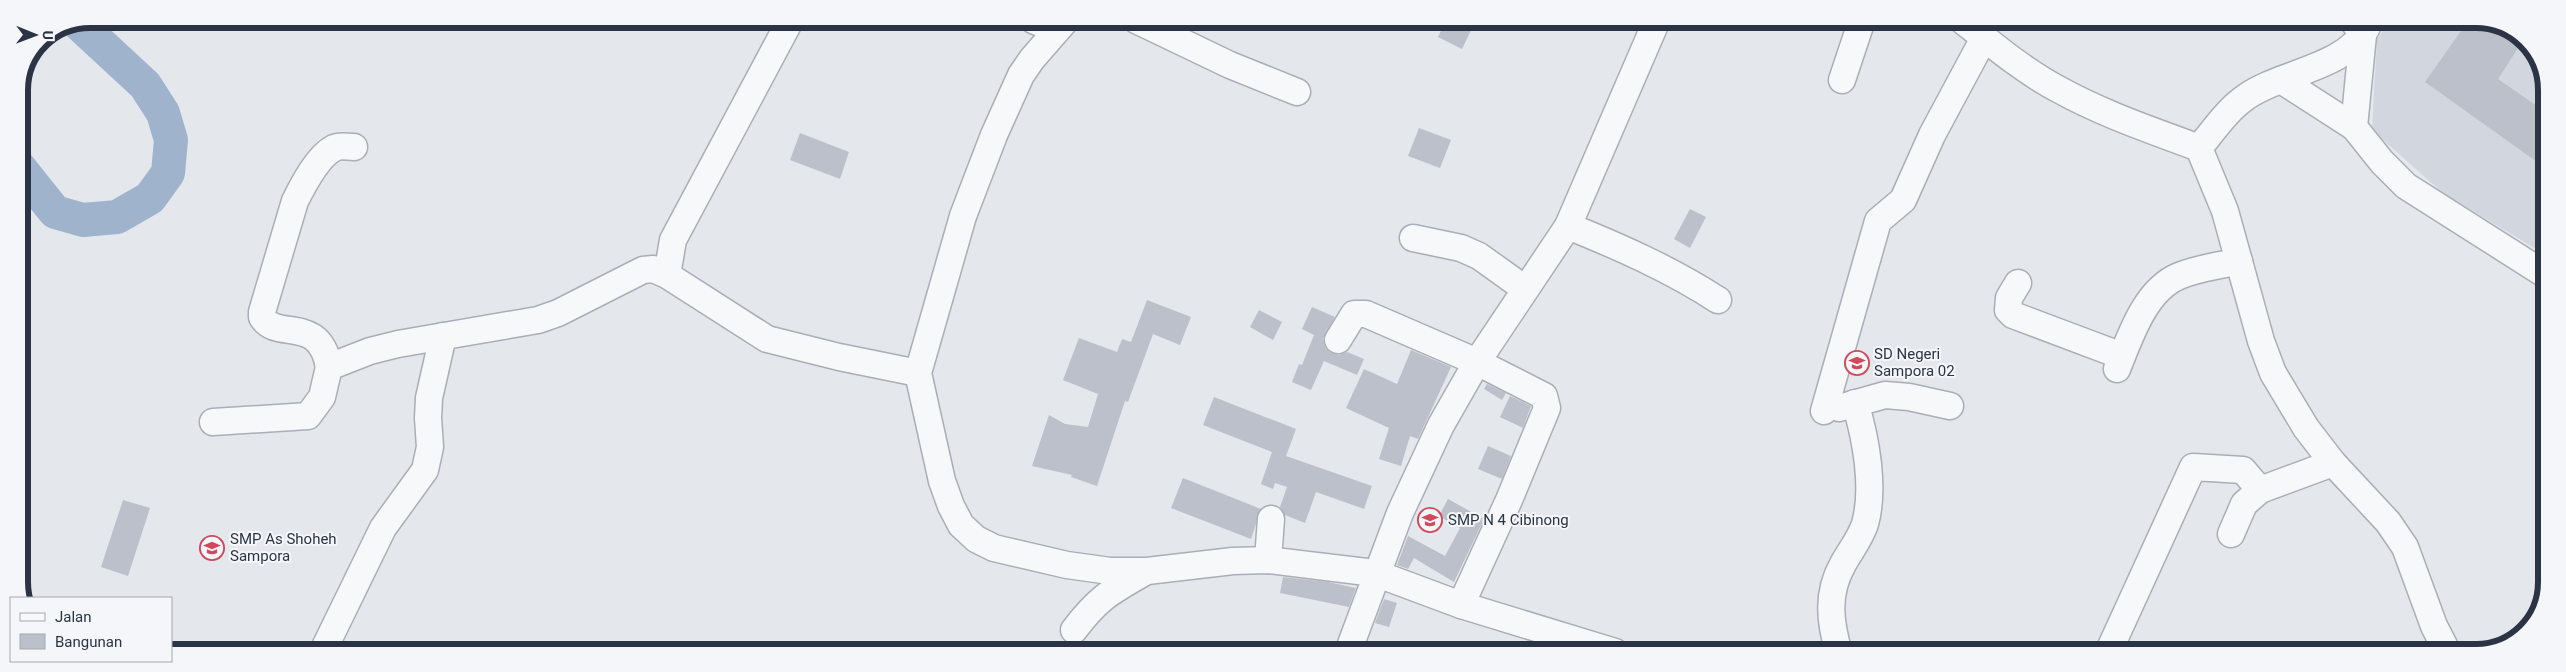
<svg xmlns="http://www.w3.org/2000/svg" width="2566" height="672" viewBox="0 0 2566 672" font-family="Roboto,sans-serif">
<rect width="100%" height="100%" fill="#e4e7ec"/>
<path fill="#d2d6de" d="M2389,21H2495L2530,43L2547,84L2546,255L2443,193L2372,130L2377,40Z"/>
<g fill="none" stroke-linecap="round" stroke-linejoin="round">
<path stroke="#9fb4cc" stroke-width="34" d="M19,167L55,212L83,220L117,217L150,198L168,173L171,140L163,113L145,85L78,23"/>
</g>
<g fill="#bbc0ca">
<path d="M1446,20H1476L1462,49L1438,37Z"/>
<path d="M2468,21H2495L2524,39L2498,79L2547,113V169L2425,82Z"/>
<path d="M1419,128L1451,140L1440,168L1408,156Z"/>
<path d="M800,133L849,152L840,179L790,160Z"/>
<path d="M1690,209L1706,217L1690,248L1674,239Z"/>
<path d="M1147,300L1191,317L1180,345L1153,334L1128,402L1125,401L1097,486L1071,477L1072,475L1032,466L1049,415L1065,424L1088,427L1098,394L1063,380L1079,338L1117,352L1122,339L1131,342Z"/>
<path d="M1312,307L1335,317L1323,339L1325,347L1330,352L1338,355L1347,352L1364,359L1357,375L1324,361L1311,390L1292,382L1299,364L1302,365L1314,335L1302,329Z"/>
<path d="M1259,310L1282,322L1273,340L1250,327Z"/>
<path d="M1411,350L1451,367L1418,439L1410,436L1401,466L1379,459L1389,428L1346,408L1364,369L1397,384Z"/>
<path d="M1487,384L1506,393L1502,400L1484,389Z"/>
<path d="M1510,396L1531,406L1523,428L1500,417Z"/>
<path d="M1214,397L1296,429L1286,456L1372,486L1364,509L1316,492L1305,523L1285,515L1280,507L1287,487L1275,483L1273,489L1261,484L1272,452L1203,425Z"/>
<path d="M1488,446L1511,456L1502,479L1478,469Z"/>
<path d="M1183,478L1261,509L1251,539L1171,508Z"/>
<path d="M1448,499L1484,519L1454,582L1414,558L1408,569L1397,565L1408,536L1445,556L1460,528L1439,516Z"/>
<path d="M123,500L150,508L128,576L101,567Z"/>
<path d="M1283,577L1328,582L1356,588L1349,607L1280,593Z"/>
<path d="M1384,599L1397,603L1389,627L1375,623Z"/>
</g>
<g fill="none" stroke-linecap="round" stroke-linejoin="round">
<defs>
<g id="minor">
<path d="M1033,20L1057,30"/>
<path d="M1066,20L1032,59L1021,75L994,135L963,216L918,373L942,481L951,506L961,525L976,539L994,548L1067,565L1110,571H1147L1233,561L1268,560L1375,573L1461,605L1615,652"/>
<path d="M1136,20L1230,65L1297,92"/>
<path d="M1963,21C1993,45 2024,71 2058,89C2103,114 2151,130 2199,148L2225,211L2261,341L2273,373L2306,428L2333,463L2388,522L2405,547L2434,626L2448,653"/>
<path d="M2353,21L2363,35L2354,127L2382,162L2406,186L2546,275"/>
<path d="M1842,80L1862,20"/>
<path d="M2281,80L2354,127"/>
<path d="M2199,148C2214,130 2227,110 2246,97C2281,72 2347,68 2367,27"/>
<path d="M1568,226C1620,247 1670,269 1718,300"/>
<path d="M1413,238L1461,248L1479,256L1525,289"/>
<path d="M667,275L767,339L839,357L918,373"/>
<path d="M2018,283L2009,298L2008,310L2013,315L2122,356"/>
<path d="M1338,340L1354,314H1366L1477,362L1544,396L1547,408L1509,500L1461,605"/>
<path d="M329,367C319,313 277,342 262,317V312L295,201C303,185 318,156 334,148C340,145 347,147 354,147"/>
<path d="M2117,369C2130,337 2145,290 2179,276C2198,268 2219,266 2239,261"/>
<path d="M1839,408L1885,395L1909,397L1950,406"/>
<path d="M1824,411L1878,221L1903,200L1932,135L1984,38"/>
<path d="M213,422L308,416L322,397L329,367L370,351L398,344L538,320L558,313L643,270L653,269L667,275L673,240L791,19"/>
<path d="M2231,534L2244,504L2260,490L2333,463"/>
<path d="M1268,560L1271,519"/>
<path d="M1074,630C1098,598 1110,592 1145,572"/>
<path d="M323,651L383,528L425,470L430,447L428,418L429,398L443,336"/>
<path d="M1348,652L1400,513L1441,425L1477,362L1568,226L1657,20"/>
<path d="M1839,653C1830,622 1826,594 1843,564C1850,551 1860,539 1865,524C1875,488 1866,438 1855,403"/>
<path d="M2108,653L2193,467L2243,470L2260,490"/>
</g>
</defs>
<use href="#minor" stroke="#a9aeb7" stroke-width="29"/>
<use href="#minor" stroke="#f7f8fa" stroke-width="26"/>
</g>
<defs>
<symbol id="school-ring" viewBox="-11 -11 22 22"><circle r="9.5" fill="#f4f6f9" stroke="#d1495b" stroke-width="1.5"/><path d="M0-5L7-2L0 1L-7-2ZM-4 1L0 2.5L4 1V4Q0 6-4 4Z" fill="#d1495b"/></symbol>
</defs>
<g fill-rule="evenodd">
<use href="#school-ring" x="1843" y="349" width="28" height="28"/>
<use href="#school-ring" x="1416" y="506" width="28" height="28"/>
<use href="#school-ring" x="198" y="534" width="28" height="28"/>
</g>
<g text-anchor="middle" stroke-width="4" stroke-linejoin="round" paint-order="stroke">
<g font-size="15" fill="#2b3445" stroke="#f4f6f9" text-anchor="start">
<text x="1874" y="359">SD Negeri<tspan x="1874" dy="17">Sampora 02</tspan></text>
<text x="1448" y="525">SMP N 4 Cibinong</text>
<text x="230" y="544">SMP As Shoheh<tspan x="230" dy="17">Sampora</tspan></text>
</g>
</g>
<path d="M0 0H2566V672H0ZM90 28H2476A62 62 0 0 1 2538 90V582A62 62 0 0 1 2476 644H90A62 62 0 0 1 28 582V90A62 62 0 0 1 90 28Z" fill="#f4f6f9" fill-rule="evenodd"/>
<path fill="none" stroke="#2b3445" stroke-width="6" d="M90 28H2476A62 62 0 0 1 2538 90V582A62 62 0 0 1 2476 644H90A62 62 0 0 1 28 582V90A62 62 0 0 1 90 28Z"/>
<rect x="10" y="597" width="162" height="65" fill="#f4f6f9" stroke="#a4a8b1"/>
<rect x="20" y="613" width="25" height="8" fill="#f7f8fa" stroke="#a4a8b1"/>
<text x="55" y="622" font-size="15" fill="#2b3445">Jalan</text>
<rect x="20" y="634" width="25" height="15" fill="#bbc0ca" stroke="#a4a8b1"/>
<text x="55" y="647" font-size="15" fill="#2b3445">Bangunan</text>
<g transform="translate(35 35) rotate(91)" stroke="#f4f6f9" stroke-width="4" paint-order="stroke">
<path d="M0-4L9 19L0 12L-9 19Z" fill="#2b3445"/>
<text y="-8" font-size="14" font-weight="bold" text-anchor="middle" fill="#2b3445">U</text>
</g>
</svg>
